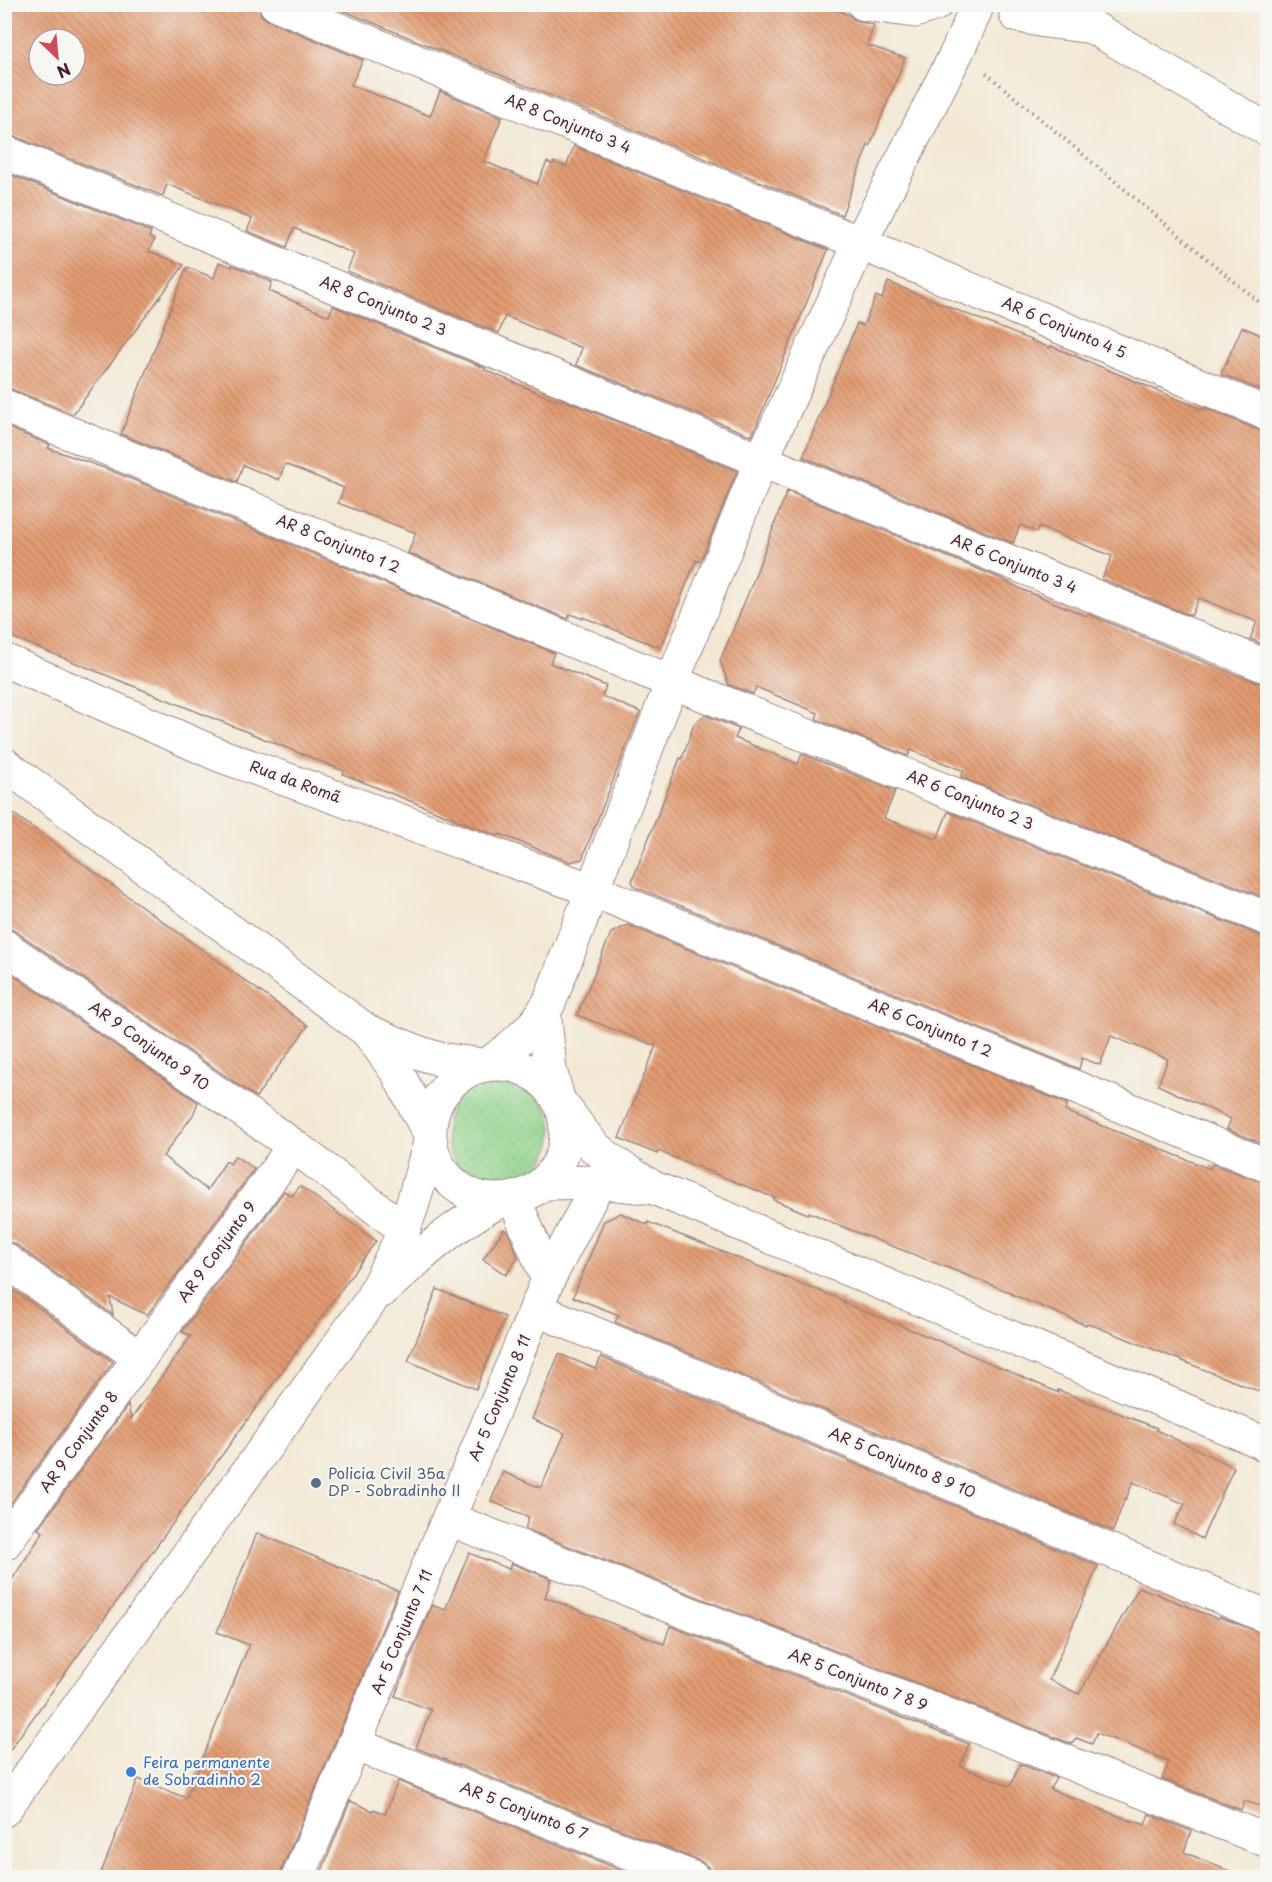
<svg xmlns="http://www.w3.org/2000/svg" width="1272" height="1882" viewBox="0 0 1272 1882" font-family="'Playpen Sans',sans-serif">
<defs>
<pattern id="grass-dots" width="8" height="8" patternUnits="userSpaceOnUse" patternTransform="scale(1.5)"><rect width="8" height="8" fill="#91d38b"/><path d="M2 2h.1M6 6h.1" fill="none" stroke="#7fb578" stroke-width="1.8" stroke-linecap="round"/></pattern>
<pattern id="building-back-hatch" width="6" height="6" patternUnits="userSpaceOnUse" patternTransform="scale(1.5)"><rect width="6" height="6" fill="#e29b71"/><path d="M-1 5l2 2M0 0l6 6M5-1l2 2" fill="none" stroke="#b97e5d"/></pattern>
</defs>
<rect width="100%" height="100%" fill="#f6f6f2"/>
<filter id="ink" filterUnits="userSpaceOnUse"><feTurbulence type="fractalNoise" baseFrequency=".0167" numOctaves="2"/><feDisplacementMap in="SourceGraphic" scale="12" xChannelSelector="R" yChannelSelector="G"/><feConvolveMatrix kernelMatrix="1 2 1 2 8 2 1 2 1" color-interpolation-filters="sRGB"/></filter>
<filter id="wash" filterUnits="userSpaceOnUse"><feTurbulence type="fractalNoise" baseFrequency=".008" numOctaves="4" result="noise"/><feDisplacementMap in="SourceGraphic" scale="24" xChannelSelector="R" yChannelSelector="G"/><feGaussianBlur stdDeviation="1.35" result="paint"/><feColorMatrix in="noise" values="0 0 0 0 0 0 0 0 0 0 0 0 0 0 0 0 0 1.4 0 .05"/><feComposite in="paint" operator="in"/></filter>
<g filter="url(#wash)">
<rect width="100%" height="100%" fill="#f3e8d4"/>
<circle fill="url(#grass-dots)" stroke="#6e795b" stroke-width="1.5" cx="499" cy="1132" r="53"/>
<g id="blocks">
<g fill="url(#building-back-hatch)" fill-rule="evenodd">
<path d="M4,4H258L261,15L269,21L363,60L351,85L430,116L440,91L502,117L484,161L537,184L547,162L553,165L554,162L566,167L574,146L828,250L752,436L576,365L582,348L505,316L499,333L347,271L354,254L294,228L287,247L247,231L252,219L167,184L163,196L11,135L4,134ZM39,39H75V75H39Z"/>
<path d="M327,4H824L849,15L853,19L861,22L874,25L867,45L905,58L870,146L868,145L842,215Z"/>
<path d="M4,172L151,232L149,237L154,240L149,251L184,265L73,414L11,389L4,388Z"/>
<path d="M219,262L232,267V265L272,282L269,291L329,316L333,306L485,368V370L543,395L561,401L562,399L737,471L700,562L696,560L661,648L583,617V619L570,614L568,619L408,553L416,533L338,503L344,488L285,464L279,480L243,465L237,482L121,434L187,267L214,278Z"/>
<path d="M888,282L1050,348L1051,346L1204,410L1205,408L1261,431L1268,432V647L1250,639L1257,622L1199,598L1191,616L1102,579L1112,556L1039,527L1037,532L1020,525L1013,543L803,457L857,323L863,326L876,296L882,299Z"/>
<path d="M1242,327L1268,338V393L1221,374Z"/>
<path d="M4,426L50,445L48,448L107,469L554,653L550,663L606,686L602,696L640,712L582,859L570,862L500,834L499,836L480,829L343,774L344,771L4,634Z"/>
<path d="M787,491L1000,578L1023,590L1087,616L1088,614L1236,675L1268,685V899L961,777L964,771L911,750L908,756L816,719L818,713L756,687L753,694L729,685L720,661L752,584Z"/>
<path d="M705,715L739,729L735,738L798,764L802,754L895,791L884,818L937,839L948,812L1261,936L1268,937V1146L1227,1129L1231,1119L1158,1085L1168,1059L1111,1036L1100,1065L1082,1058L1079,1069L635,887L632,881L680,758L682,759L694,724Z"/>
<path d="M4,807L308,1026L256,1097L15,931L4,927Z"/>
<path d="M628,925L1067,1104L1065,1111L1158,1148L1210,1169L1212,1164L1268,1184V1395L1087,1323L1086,1325L1011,1294L1010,1292L843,1227L809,1212L808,1214L774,1200L775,1198L658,1151L657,1154L619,1138L656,1046L577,1015L611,933Z"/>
<path d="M4,969L198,1102L193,1115L163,1156L207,1190L226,1161L230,1164L235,1156L254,1169L147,1315L110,1297L113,1315L15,1244L4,1241Z"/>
<path d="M300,1186L376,1241L4,1758V1592L43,1532L38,1529L128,1405L131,1419L191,1336L182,1332L284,1191L292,1196Z"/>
<path d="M621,1213L648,1225V1222L688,1238L845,1301L843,1303L932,1338L1059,1393L1058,1390L1157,1428L1156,1430L1234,1467L1202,1539L1174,1524L1185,1504L1133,1482L1126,1499L1125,1498L1113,1531L615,1322L619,1315L573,1297L604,1221Z"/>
<path d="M504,1229L508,1232L518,1258L506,1275L483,1259Z"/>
<path d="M4,1283L113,1362L8,1507L4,1504Z"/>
<path d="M437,1289L505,1317L476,1389L408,1361Z"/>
<path d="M559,1354L596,1369L601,1357L1098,1566L1049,1680L1079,1694L1139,1587L1218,1619L1219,1617L1268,1635V1809L1245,1801L1241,1810L1162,1779L1169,1761L1097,1733L1092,1744L1076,1738L1072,1744L525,1529L529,1517L491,1501L503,1472L541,1488L565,1433L532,1419Z"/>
<path d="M257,1533L398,1591L281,1871L280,1878H99L138,1779L186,1798L249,1645L217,1632Z"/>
<path d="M469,1553L509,1569L511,1563L551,1579L545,1597L664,1644L670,1626L969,1744L960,1766L1010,1786L1020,1764L1056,1778L1050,1789L1131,1821V1820L1145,1825L1149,1814L1191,1831L1184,1852L1245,1878H711L708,1867L700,1861L416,1748L431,1710L395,1696L432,1605L445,1610Z"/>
<path d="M398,1781L641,1878H319L350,1801L373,1811L374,1809L385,1814Z"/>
</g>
</g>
</g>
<g filter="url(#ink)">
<use href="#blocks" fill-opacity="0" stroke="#9e8480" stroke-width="1.5"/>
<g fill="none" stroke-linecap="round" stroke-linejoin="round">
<defs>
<g id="street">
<path d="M276,4L860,243L1268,414"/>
<path d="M864,4L915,11L936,4"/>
<path d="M4,152L1268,667"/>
<path d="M4,406L672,682L1268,919"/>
<path d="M4,660L219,755L592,890L1268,1166"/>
<path d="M4,946L294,1146L404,1229"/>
<path d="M514,1198L548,1280"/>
<path d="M4,1259L140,1358"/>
<path d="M536,1309L1268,1617"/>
<path d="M449,1519L1268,1841"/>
<path d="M4,1544L294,1146"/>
<path d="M354,1744L693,1878"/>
<path d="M298,1878L548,1280L599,1182"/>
</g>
<g id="secondary">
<path d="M1068,4L1092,27L1268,130"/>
<path d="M1016,15L1045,21L1092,27"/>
<path d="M4,764L367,1031L420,1053L439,1059L482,1065"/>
<path d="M544,1010L550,1070L557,1095"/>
<path d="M368,1032L397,1072L429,1133"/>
<path d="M490,1063C512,1047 536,1027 549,1003L672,682L761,461L860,243L958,50L976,9"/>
<circle cx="498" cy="1132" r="68"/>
<path d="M562,1105L594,1147L619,1166L654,1188L1261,1442L1268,1447"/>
<path d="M544,1183L599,1182L646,1187"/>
<path d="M382,1291C422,1255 453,1224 502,1200"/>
<path d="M4,1810L370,1302L400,1240L413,1203L430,1142"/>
</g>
</defs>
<use href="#street" stroke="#9e8480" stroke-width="35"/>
<use href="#secondary" stroke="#9e8480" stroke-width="35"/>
<path stroke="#9e8480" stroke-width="4" stroke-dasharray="1.5 4.5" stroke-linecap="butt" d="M986,73L1268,310"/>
<use href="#street" stroke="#fff" stroke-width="33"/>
<use href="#secondary" stroke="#fff" stroke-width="33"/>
</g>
</g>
<circle fill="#5c6f8a" stroke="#f6f6f2" stroke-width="2" cx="316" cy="1483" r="6"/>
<circle fill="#3f7fe0" stroke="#f6f6f2" stroke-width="2" cx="131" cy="1772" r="6"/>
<g text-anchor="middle" stroke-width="4.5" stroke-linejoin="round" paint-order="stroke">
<g font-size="15" fill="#4a1f2b" stroke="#f6f6f2">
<text transform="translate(568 124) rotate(22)" y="5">AR 8 Conjunto 3 4</text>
<text transform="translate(383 306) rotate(22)" y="5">AR 8 Conjunto 2 3</text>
<text transform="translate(1064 328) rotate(23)" y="5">AR 6 Conjunto 4 5</text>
<text transform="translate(338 544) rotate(22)" y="5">AR 8 Conjunto 1 2</text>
<text transform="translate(1014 564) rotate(22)" y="5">AR 6 Conjunto 3 4</text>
<text transform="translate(295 782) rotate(20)" y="5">Rua da Romã</text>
<text transform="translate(970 800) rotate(22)" y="5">AR 6 Conjunto 2 3</text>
<text transform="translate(930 1028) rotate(22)" y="5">AR 6 Conjunto 1 2</text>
<text transform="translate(149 1046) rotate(35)" y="5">AR 9 Conjunto 9 10</text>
<text transform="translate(217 1252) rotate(-54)" y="5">AR 9 Conjunto 9</text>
<text transform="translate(500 1398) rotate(-67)" y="5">Ar 5 Conjunto 8 11</text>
<text transform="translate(79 1442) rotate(-54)" y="5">AR 9 Conjunto 8</text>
<text transform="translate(902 1463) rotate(23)" y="5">AR 5 Conjunto 8 9 10</text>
<text transform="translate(402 1632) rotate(-67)" y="5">Ar 5 Conjunto 7 11</text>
<text transform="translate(858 1680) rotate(21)" y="5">AR 5 Conjunto 7 8 9</text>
<text transform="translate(524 1811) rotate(21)" y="5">AR 5 Conjunto 6 7</text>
</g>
<g font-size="15" fill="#4e5e75" stroke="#f6f6f2" text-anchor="start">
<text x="328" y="1479">Policia Civil 35a<tspan x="328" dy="17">DP - Sobradinho II</tspan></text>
</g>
<g font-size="15" fill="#366cbe" stroke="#f6f6f2" text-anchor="start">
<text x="143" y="1768">Feira permanente<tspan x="143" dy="17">de Sobradinho 2</tspan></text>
</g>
</g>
<rect width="1272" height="1882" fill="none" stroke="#f6f6f2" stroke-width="24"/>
<g transform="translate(57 57) rotate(154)"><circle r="28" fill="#f6f6f2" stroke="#b1a0a2" stroke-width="1.5"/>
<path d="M0-4.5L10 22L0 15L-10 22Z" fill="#d1495b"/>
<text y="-9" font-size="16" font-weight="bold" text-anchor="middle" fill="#4a1f2b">N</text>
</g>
</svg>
